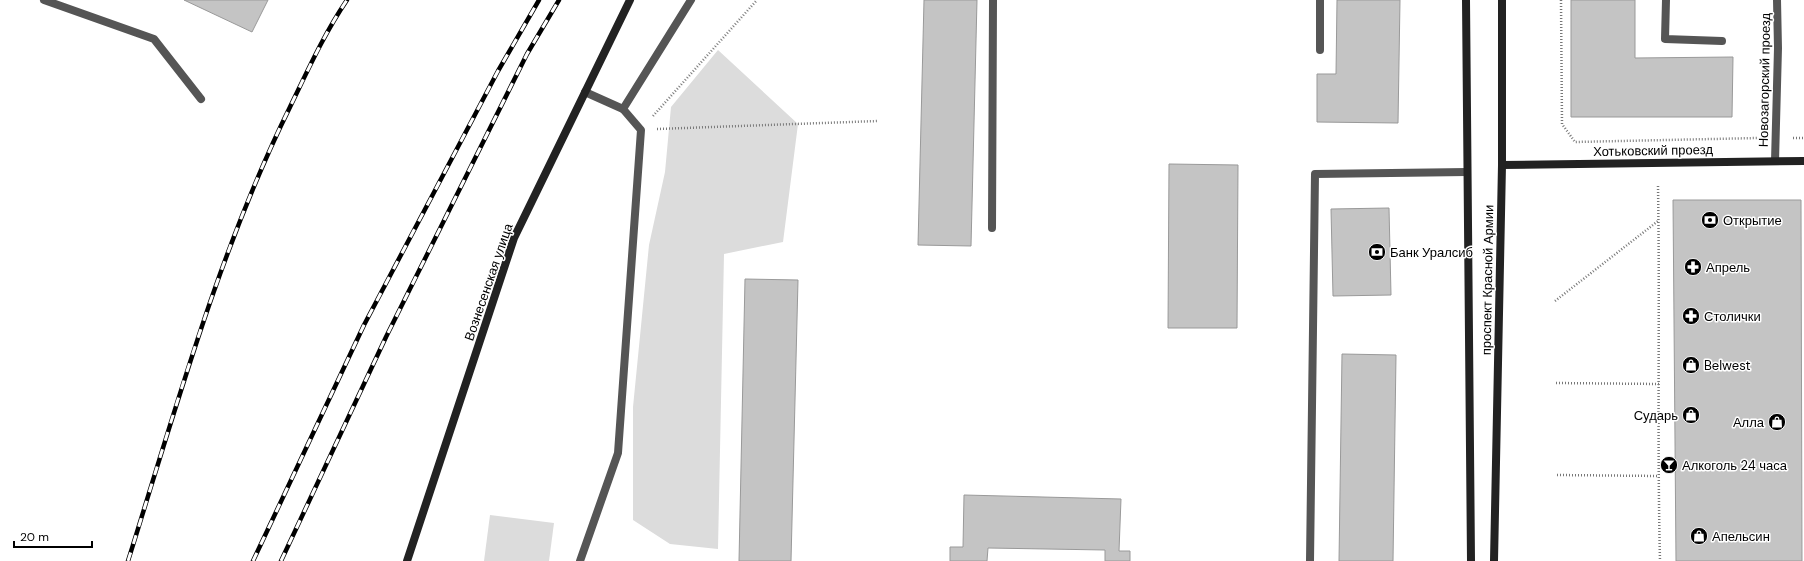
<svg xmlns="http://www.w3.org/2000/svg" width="1804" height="561" viewBox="0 0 1804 561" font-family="'DM Sans',sans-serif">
<rect width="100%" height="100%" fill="#fff"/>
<g fill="#dcdcdc">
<path d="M718,50L798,124L783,242L724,254L718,549L670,544L633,520V407L649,245L665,172L671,107Z"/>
<path d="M490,515L554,523L549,561H484Z"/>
</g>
<g fill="#c4c4c4" stroke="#999">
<path d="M184,0H268L252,32Z"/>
<path d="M924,0H977L971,246L918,245Z"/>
<path d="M1337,0H1400L1398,123L1317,122V74H1336Z"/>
<path d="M1571,0H1635V58L1733,57L1732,117H1571Z"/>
<path d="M1169,164L1238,165L1237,328H1168Z"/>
<path d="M1673,200H1801L1802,561H1676Z"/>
<path d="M1389,208L1391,295L1333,296L1331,209Z"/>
<path d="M745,279L798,280L791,561H739Z"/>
<path d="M1342,354L1396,355L1393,561H1339Z"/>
<path d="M964,495L1121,499L1119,551H1130V561H1105V550L988,548L987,561H950V547H963Z"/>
</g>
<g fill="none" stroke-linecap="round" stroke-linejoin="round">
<g stroke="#777" stroke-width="2.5" stroke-dasharray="1 2" stroke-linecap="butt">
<path d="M1561,0L1562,124L1575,142L1758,138"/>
<path d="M653,116L757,0"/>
<path d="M657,129L878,121"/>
<path d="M1793,138H1804"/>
<path d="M1658,186C1660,311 1657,436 1660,561"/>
<path d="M1555,301L1658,221"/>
<path d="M1556,383L1659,384"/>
<path d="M1557,475L1658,476"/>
</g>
<g stroke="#555" stroke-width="8">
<path d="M44,0L154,39L201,99"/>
<path d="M1666,0L1665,39L1722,41"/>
<path d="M1320,50V0"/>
<path d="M585,92L623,109"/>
<path d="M1775,161L1778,48L1777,0"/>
<path d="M992,228L993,0"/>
<path d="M580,561L618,453L641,130L623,109L691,0"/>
<path d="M1310,561L1315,174L1467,172"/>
</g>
<g stroke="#222" stroke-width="8">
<path d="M1466,0L1471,561"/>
<path d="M1502,165L1804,161"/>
<path d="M407,561L514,238L630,0"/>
<path d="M1494,561L1502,165V0"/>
</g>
<defs>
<g id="rail">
<path d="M128,561C176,408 219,251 290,107C308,70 324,34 347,0"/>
<path d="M253,561L364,325L498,71L539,0"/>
<path d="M281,561L386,337L527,54L559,0"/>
</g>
</defs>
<use href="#rail" stroke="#000" stroke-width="4.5"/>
<use href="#rail" stroke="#fff" stroke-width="3" stroke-dasharray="9" stroke-linecap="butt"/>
</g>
<defs>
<symbol id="bank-disc" viewBox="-11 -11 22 22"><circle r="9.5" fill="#000" stroke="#fff"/><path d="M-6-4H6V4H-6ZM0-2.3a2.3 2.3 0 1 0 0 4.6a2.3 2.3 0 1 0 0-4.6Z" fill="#fff"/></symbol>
<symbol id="pharmacy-disc" viewBox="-11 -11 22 22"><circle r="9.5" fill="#000" stroke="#fff"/><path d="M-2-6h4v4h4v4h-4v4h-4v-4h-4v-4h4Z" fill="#fff"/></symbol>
<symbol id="shop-disc" viewBox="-11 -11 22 22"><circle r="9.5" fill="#000" stroke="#fff"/><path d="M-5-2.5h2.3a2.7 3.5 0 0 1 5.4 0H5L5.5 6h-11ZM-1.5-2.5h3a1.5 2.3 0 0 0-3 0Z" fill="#fff"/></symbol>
<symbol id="bar-disc" viewBox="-11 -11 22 22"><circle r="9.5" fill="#000" stroke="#fff"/><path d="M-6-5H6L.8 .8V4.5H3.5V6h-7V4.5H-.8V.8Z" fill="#fff"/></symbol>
</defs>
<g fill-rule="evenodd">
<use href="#bank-disc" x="1700" y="210" width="20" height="20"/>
<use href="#bank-disc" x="1367" y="242" width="20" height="20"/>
<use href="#pharmacy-disc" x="1683" y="257" width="20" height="20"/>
<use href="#pharmacy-disc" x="1681" y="306" width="20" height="20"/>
<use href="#shop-disc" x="1681" y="355" width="20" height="20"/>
<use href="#shop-disc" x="1681" y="405" width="20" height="20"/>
<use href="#shop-disc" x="1767" y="412" width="20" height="20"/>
<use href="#bar-disc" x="1659" y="455" width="20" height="20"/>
<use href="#shop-disc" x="1689" y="526" width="20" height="20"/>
</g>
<g text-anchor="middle" stroke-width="3" stroke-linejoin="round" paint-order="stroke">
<g font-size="13" fill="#000" stroke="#fff">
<text transform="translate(1764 80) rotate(-89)" y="5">Новозагорский проезд</text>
<text transform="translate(1653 150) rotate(-1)" y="5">Хотьковский проезд</text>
<text transform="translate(1487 280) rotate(-89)" y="5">проспект Красной Армии</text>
<text transform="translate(488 282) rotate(-71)" y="5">Вознесенская улица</text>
</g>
<g font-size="13" fill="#000" stroke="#fff" text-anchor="start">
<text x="1723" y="225">Открытие</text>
<text x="1390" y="257">Банк Уралсиб</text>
<text x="1706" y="272">Апрель</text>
<text x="1704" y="321">Столички</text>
<text x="1704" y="370">Belwest</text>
<text x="1678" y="420" text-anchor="end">Сударь</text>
<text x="1764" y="427" text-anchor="end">Алла</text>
<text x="1682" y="470">Алкоголь 24 часа</text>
<text x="1712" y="541">Апельсин</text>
</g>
</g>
<path d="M14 541v6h78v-6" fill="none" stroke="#000000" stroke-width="2"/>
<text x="20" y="541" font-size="12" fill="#000000" stroke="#ffffff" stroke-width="3" paint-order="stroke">20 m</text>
</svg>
